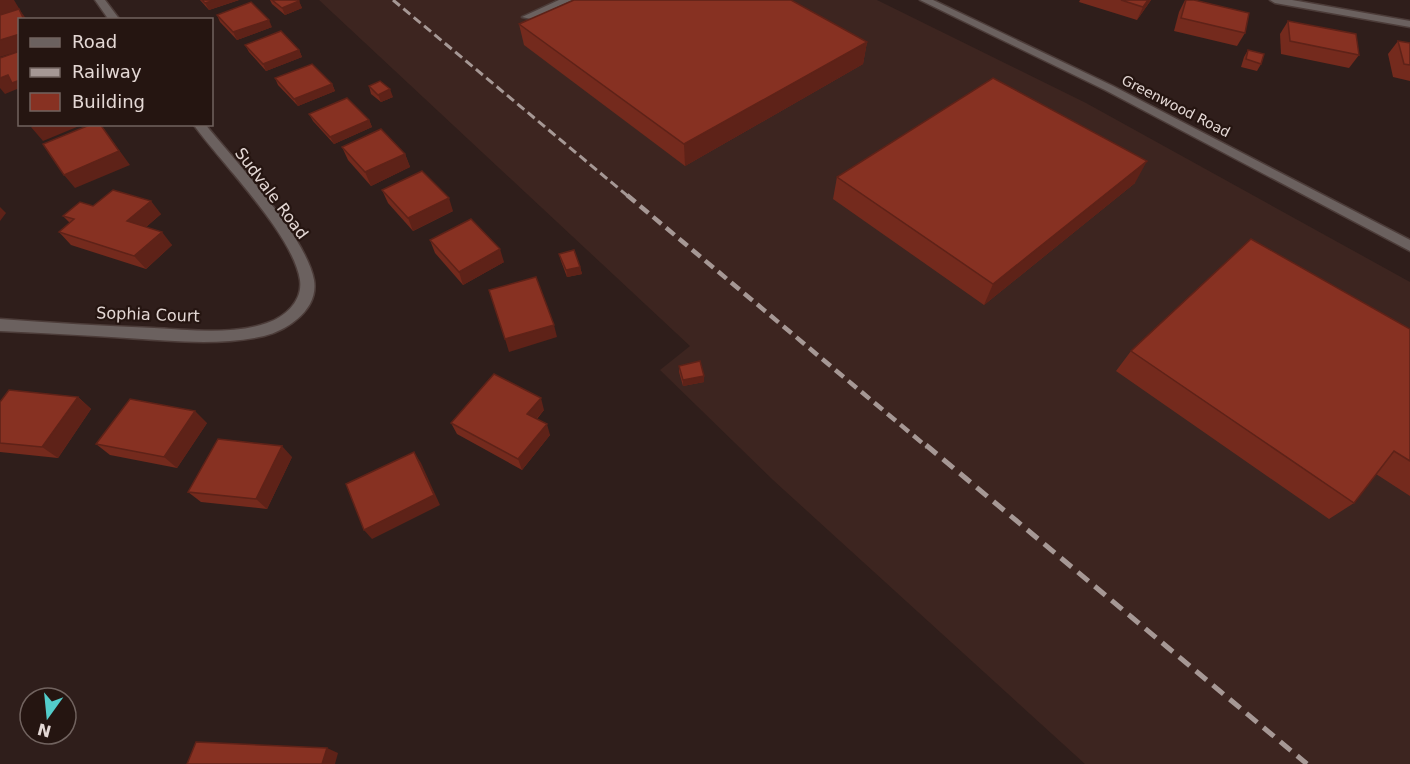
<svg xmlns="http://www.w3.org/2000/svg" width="1410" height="764" viewBox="0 0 1410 764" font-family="'DejaVu Sans',sans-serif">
<rect width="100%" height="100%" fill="#2f1e1b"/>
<path fill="#3d2520" d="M319,0H877L1086,103L1410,282V764H1085L773,480L660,370L690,346Z"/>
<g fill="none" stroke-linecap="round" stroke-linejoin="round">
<defs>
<path id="service" d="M559,0H572L531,19L522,17Z"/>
<g id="minor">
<path d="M95,0H105L120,20H109Z"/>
<path d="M1270,0H1292L1410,21V27L1275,3Z"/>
<path d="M193,124H205C234,160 306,236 314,280C319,309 288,330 264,336C220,346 172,341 127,338C85,335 42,333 0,331V319C51,323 103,326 154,328C190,330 233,335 267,323C285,317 303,301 300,280C293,234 221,163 193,124Z"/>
</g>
<path id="tertiary" d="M920,0H933L1113,86L1410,240V251L1105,90Z"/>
</defs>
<use href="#service" stroke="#4c3c39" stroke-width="3"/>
<use href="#minor" stroke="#4c3c39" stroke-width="3"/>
<use href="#tertiary" stroke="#4c3c39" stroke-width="3"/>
<use href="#service" fill="#6b615f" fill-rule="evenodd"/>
<use href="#minor" fill="#6b615f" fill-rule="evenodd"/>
<use href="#tertiary" fill="#6b615f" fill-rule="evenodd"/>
<path stroke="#a69895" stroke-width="3" stroke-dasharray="9 4.5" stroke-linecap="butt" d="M393,0L629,197"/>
<path stroke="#a69895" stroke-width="4.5" stroke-dasharray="11 6" stroke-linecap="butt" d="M627,195L927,447"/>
<path stroke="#a69895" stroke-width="5" stroke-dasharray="14 8" stroke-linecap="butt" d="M926,445L1307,764"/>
</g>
<g fill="#742a1d">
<path d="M200,0H239L209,10Z"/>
<path d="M270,0H298L302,8L285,15L272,4Z"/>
<path d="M1080,0H1151L1137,20L1079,2Z"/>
<path d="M1185,0L1245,33L1237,46L1174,31L1179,12Z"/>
<path d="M217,15L272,27L237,40L220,22Z"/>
<path d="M1288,21L1359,55L1349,68L1281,54L1280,34Z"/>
<path d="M519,24L867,42L863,64L685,166L524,45Z"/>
<path d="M1398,41L1410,43V81L1393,77L1388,54Z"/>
<path d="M245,45L299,50L302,57L266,71L249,52Z"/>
<path d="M1248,50L1261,64L1257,71L1241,67L1244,57Z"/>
<path d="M275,78L332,84L335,91L298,106L278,85Z"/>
<path d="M369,86L393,97L381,102L371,94Z"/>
<path d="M309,114L369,120L372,127L334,144L313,121Z"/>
<path d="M342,147L405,154L410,167L371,186L348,160Z"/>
<path d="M837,177L1135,183L984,305L833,199Z"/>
<path d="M382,190L453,211L413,231L388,203Z"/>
<path d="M93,206L161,214L146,227L172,245L146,269L71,245L59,232L70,223L63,216Z"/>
<path d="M430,240L504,262L463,285L435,253Z"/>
<path d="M559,254L580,267L582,274L567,277L561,261Z"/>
<path d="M1410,329V496L1376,474L1354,503L1329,519L1116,371L1131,351Z"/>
<path d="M679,366L704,376V382L683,386L679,372Z"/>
<path d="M78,397L91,409L58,458L0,452V402Z"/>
<path d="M544,410L537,419L550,435L522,470L457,434L451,423Z"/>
<path d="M207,423L177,468L110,455L96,444Z"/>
<path d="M292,457L267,509L201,502L188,492Z"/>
</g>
<g fill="#5e2218">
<path d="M0,0H14L20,10L0,16Z"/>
<path d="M215,0H239L209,10L205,3Z"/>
<path d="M1148,0H1151L1137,20L1143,7Z"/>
<path d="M299,1L302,8L285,15L282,8Z"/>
<path d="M19,9L27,20H24Z"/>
<path d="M269,20L272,27L237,40L233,32Z"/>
<path d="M20,34V51L0,57V40Z"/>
<path d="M867,42L863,64L685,166L684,144Z"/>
<path d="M299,50L302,57L266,71L263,64Z"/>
<path d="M8,75L20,80V92L17,89L5,94L0,88V78Z"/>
<path d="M332,84L335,91L298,106L294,99Z"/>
<path d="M390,89L393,97L381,102L378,95Z"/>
<path d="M369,120L372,127L334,144L330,137Z"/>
<path d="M38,124H84L43,141L31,127Z"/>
<path d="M100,124L130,165L75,188L64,175Z"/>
<path d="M405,154L410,167L371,186L365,172Z"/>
<path d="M1147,161L1135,183L984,305L993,284Z"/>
<path d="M449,198L453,211L413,231L408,218Z"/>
<path d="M151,201L161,214L138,234L127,221Z"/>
<path d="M0,207L6,213L0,221Z"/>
<path d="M162,232L172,245L146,269L134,256Z"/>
<path d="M500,249L504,262L463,285L459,272Z"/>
<path d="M580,267L582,274L567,277L566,270Z"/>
<path d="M554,325L557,337L509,352L505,339Z"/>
<path d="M704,376V382L683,386V380Z"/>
<path d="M78,397L91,409L58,458L42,447Z"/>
<path d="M541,398L544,410L531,425L527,414Z"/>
<path d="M195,411L207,423L177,468L164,457Z"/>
<path d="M547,424L550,435L522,470L518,459Z"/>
<path d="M282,446L292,457L267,509L256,499Z"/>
<path d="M414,452L421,463L440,505L372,539L364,530Z"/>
<path d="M327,748L338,753L335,764H322Z"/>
</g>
<g fill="#873122" stroke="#5e2218" stroke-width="1.5">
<path d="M202,0H215L205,3Z"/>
<path d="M272,0H298L299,1L282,8Z"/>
<path d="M574,0H791L867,42L684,144L519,24Z"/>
<path d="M1121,0H1148L1143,7Z"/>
<path d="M1186,0H1194L1249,13L1245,33L1181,18Z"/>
<path d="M251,2L269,20L233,32L217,15Z"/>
<path d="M19,9L24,20H20V34L0,40V15Z"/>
<path d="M1288,21L1356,34L1359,55L1290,41Z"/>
<path d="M281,31L299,50L263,64L245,45Z"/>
<path d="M1398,41L1410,43V65L1404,64Z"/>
<path d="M1248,50L1264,54L1261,64L1246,59Z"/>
<path d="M20,51V80L12,83L8,75L0,78V58Z"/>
<path d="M312,64L332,84L294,99L275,78Z"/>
<path d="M993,78L1147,161L993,284L837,177Z"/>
<path d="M380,81L390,89L378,95L369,86Z"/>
<path d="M347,98L369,120L330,137L309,114Z"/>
<path d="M92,124H100L119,151L64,175L43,144Z"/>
<path d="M381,129L405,154L365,172L342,147Z"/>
<path d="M422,171L449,198L408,218L382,190Z"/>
<path d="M113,190L151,201L127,221L162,232L134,256L59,232L74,219L63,216L80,202L93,206Z"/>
<path d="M471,219L500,249L459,272L430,240Z"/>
<path d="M1251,239L1410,329V461L1394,451L1354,503L1131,351Z"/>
<path d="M574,250L580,267L566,270L559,254Z"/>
<path d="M536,277L554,325L505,339L489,290Z"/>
<path d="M700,361L704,376L683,380L679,366Z"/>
<path d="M494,374L541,398L527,414L547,424L518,459L451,423Z"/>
<path d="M9,390L78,397L42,447L0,443V402Z"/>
<path d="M130,399L195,411L164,457L96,444Z"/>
<path d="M218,439L282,446L256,499L188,492Z"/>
<path d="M414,452L434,495L364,530L346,484Z"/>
<path d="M196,742L327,748L322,764H187Z"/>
</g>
<g text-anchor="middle" stroke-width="4.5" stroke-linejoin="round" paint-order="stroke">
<g font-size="14" fill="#e4d8d5" stroke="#251511">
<text transform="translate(1176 106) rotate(27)" y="5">Greenwood Road</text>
</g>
<g font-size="16" fill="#e4d8d5" stroke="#251511">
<text transform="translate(272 193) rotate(53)" y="6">Sudvale Road</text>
<text transform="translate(148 314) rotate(2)" y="6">Sophia Court</text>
</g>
</g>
<rect x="18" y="18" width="195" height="108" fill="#251511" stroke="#71635f" stroke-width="1.5"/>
<rect x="30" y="38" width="30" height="9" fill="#6b615f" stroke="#71635f" stroke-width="1.5"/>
<text x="72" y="48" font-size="18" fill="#e4d8d5">Road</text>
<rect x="30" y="68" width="30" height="9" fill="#a69895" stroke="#71635f" stroke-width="1.5"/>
<text x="72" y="78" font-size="18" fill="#e4d8d5">Railway</text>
<rect x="30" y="93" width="30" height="18" fill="#873122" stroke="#71635f" stroke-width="1.5"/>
<text x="72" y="108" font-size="18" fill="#e4d8d5">Building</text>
<g transform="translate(48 716) rotate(195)"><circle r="28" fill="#251511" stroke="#71635f" stroke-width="1.5"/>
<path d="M0-4.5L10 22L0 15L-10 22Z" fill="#53cdcb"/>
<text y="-9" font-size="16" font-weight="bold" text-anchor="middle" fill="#e4d8d5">N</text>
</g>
</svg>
